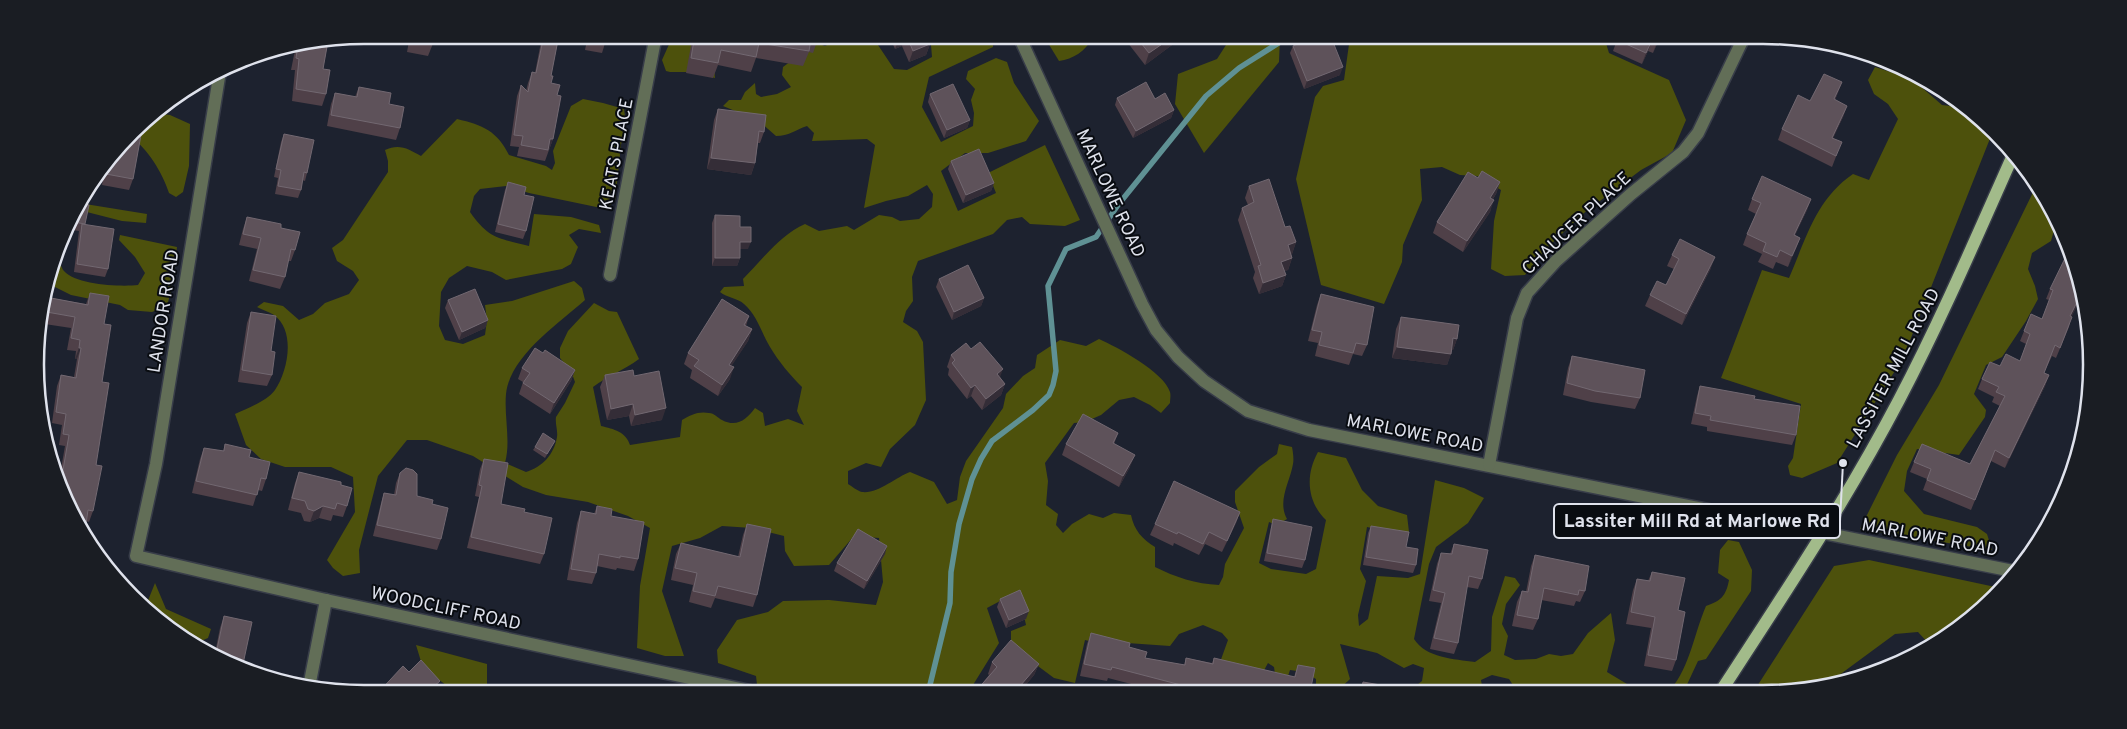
<svg xmlns="http://www.w3.org/2000/svg" width="2127" height="729" viewBox="0 0 2127 729" font-family="Overpass,sans-serif">
<rect width="100%" height="100%" fill="#1d222f"/>
<g fill="#4d510c">
<path d="M1594,36L1605,40L1609,53L1669,80L1686,120L1672,153L1641,170L1584,213L1549,246L1525,275L1505,276L1491,269L1494,221L1501,190L1477,176L1460,175L1442,167L1420,169L1422,200L1403,245L1402,262L1384,304L1321,285L1296,179L1315,97L1323,86L1344,80L1350,37Z"/>
<path d="M1217,37H1280L1279,62L1204,153L1175,104L1178,74L1217,59L1226,45Z"/>
<path d="M959,38L983,40L993,38V47L929,77L922,107L941,142L973,126L974,113L971,100L975,89L966,79L968,71L996,58L1007,62L1014,83L1039,121L1026,141L988,153H965L941,171L958,211L996,193L988,173L1045,145L1080,220L1065,226L1030,224L1022,217L1007,220L993,234L918,261L912,277L913,301L906,311L903,322L917,331L923,342L926,400L915,425L890,449L881,467L866,463L848,471V484C852,486 857,491 862,492C878,494 896,477 910,472L934,482L947,504L957,500L960,477L966,461L1003,408L1006,394L1023,376L1035,368L1037,355L1060,340L1086,346L1099,339C1117,347 1164,372 1170,392C1171,395 1170,400 1170,403L1161,413L1150,405L1134,397L1119,400L1101,415L1085,422L1074,423L1045,463L1048,481L1046,505L1058,514L1056,525L1063,533L1072,524L1089,514L1103,518L1114,513L1131,515C1134,530 1142,539 1155,547V567C1175,577 1196,584 1219,585L1223,577L1225,564L1244,528L1235,502V491L1259,467L1277,454L1279,444L1292,447C1293,452 1294,459 1293,464C1290,482 1277,501 1287,519L1277,525L1269,522L1259,563L1271,569L1306,574L1316,569L1326,520C1307,502 1305,475 1318,452L1346,458L1362,490L1378,506L1407,515L1409,532L1398,534L1367,527L1360,569L1366,581L1358,615L1359,626L1368,619L1377,576L1408,578L1420,574L1435,480L1464,488L1484,498L1468,523L1436,547L1429,564L1414,639C1426,658 1454,659 1475,662L1491,651L1492,617L1505,576L1515,578L1520,585L1506,604L1502,624L1508,636L1504,655L1515,660L1536,659L1549,654L1561,656L1573,654L1588,633L1611,613L1615,640L1607,672L1627,684L1671,689C1690,666 1694,634 1706,606C1721,601 1726,596 1729,580L1718,573L1720,550L1728,540L1739,542L1752,570L1751,591L1706,659L1698,661L1684,691L1512,692L1513,685L1509,679L1492,675L1481,680L1483,692H1417V685L1422,681L1424,668L1413,664L1404,668L1377,653L1340,644L1350,679C1342,688 1327,696 1316,688V679L1304,672L1290,670L1288,676L1275,674L1274,667L1268,663L1262,674L1219,665L1228,640L1222,633L1203,625L1179,634L1170,646L1127,643L1101,644L1085,640L1075,683L1054,678L1011,646V631L1026,625L1020,598L1002,600L987,608L999,643L968,693H758L756,676L718,663L717,650L737,620L768,612L783,601L829,600L876,605L883,582L879,538L854,536L829,565L794,566L785,551L784,536L752,528L722,526L700,538L672,546L662,591L684,656H665L637,648L640,586L650,528L628,516L588,502L546,495L523,487L473,456L427,440H407L378,476L359,550L360,573L343,576L333,568L327,560L355,512L353,477L331,467H285L261,459L246,445L235,414C248,408 267,401 275,390C288,371 296,331 274,315C270,312 262,310 257,307L264,302L283,306L299,320L313,314L325,303L349,294L359,280L353,271L337,261L332,248L343,240L388,172V161L385,150C399,143 409,149 421,156L457,119C483,125 497,131 509,155L546,166L552,170L555,163L553,151L571,106L583,99L603,103L624,109L626,124L621,145L615,201L606,209L529,193L506,186L480,189L474,196L470,212C489,239 498,238 529,246L534,214L571,217L599,225L601,233L579,229L569,235L578,247L571,264L562,269L506,280L492,272L467,266L449,278L441,292L439,326L445,340L463,344L485,335L487,320L485,305L512,301L574,281L582,288L585,300C558,324 510,356 506,394C504,417 511,441 505,463L526,472C542,467 554,455 557,437C558,431 555,424 556,417L565,403L575,382L571,371L560,358V348L568,331L594,303L609,311L617,312L639,359C624,370 608,376 593,387L601,426C614,429 626,432 630,445L680,437L682,420C691,415 698,411 709,413C714,413 718,418 722,420C737,428 747,419 755,408L763,413L765,426L788,419L804,425L797,411L802,387C790,375 779,362 770,347C762,334 757,315 744,304C738,298 727,298 720,292L724,287L744,286L743,279C762,260 780,235 805,224L819,231L847,226L854,230L879,215L892,217L900,221L919,219L932,207L933,194L927,185L908,196L886,201L864,208L875,145L867,139L812,141L814,133L807,126C795,130 789,136 776,136L759,121L723,106L729,100H741L745,92L755,83L756,94L761,97L777,94L791,87L782,75L783,67L795,58L811,41L825,46L834,42L835,39H867L876,42L894,69L907,70L932,57L931,45L937,39Z"/>
<path d="M1045,38H1092C1086,51 1073,59 1059,61Z"/>
<path d="M715,39L713,55L715,78L690,72H670L666,71L662,60L671,40Z"/>
<path d="M1875,67L1912,79L1942,105L1950,106L1952,96L1963,103L1993,131L1903,358L1837,463L1802,478L1790,475L1788,466L1793,458L1801,404L1721,378L1762,270L1789,278C1806,239 1816,199 1853,174L1869,180L1898,119L1888,104L1874,94L1868,80Z"/>
<path d="M154,113L170,115L190,124L189,166L183,192L176,197L169,193C162,172 148,149 130,136L147,117Z"/>
<path d="M2037,184L2048,200L2057,220L2051,241L2032,253L2028,269L2035,286L2038,299L2026,321L2002,357L1986,365L1974,394L1986,410L1985,417L1959,455L1917,449L1907,471L1904,491L1924,514L1977,527L1987,534L1992,550L1860,529L1897,455L1939,385Z"/>
<path d="M79,203L147,214L146,223L122,221L75,209Z"/>
<path d="M120,235L177,247L171,291L167,306L152,312L128,310L120,305L71,295L49,284L57,257C60,261 61,268 64,271C76,285 121,287 138,285L145,273L135,257L119,240Z"/>
<path d="M1869,560L2000,588L1980,612L1929,644L1918,632L1895,634L1823,687L1805,691H1754L1834,566Z"/>
<path d="M155,583L166,609L211,629L208,638L194,644L181,638L145,608Z"/>
<path d="M416,645L487,664V694H450L446,685L423,668Z"/>
<path d="M675,686L707,693H657V691Z"/>
</g>
<g fill="none" stroke-linecap="round" stroke-linejoin="round">
<path stroke="#5f9194" stroke-width="5.5" d="M928,693L950,603L951,572L959,524L972,479L981,459L992,441L1033,410L1049,395L1053,385L1056,371L1048,286L1066,249L1096,237L1118,205L1206,96L1239,68L1288,37"/>
<defs>
<g id="minor">
<path d="M1020,38L1142,304L1156,330L1178,357L1204,381L1248,411L1309,430L2013,571"/>
<path d="M220,71L156,464L136,556L326,600L750,691V693"/>
<path d="M610,275L655,40"/>
<path d="M1489,465L1517,318L1527,293L1556,261L1631,194L1683,152L1698,133L1745,35"/>
<path d="M309,687L326,600"/>
</g>
<path id="major" d="M1721,691C1783,596 1846,501 1899,400C1941,320 1977,236 2014,153"/>
</defs>
<use href="#minor" stroke="#383d49" stroke-width="15"/>
<use href="#major" stroke="#383d49" stroke-width="15"/>
<use href="#minor" stroke="#626e57" stroke-width="12"/>
<use href="#major" stroke="#a2bb8a" stroke-width="12"/>
</g>
<g fill="#4f4048">
<path d="M1661,35L1653,53L1648,51L1642,64L1613,51L1617,40Z"/>
<path d="M1124,38H1178L1176,42L1145,65Z"/>
<path d="M818,39L813,53L809,52L803,66L756,58L751,72L718,65L713,78L686,73L692,40Z"/>
<path d="M884,39H928L930,44L926,55L909,62L902,46L895,49L892,42L887,44Z"/>
<path d="M542,40H558L551,76V83L557,95L553,139L545,161L517,156L519,147L510,146L517,96L521,85L526,91L528,83L532,72L535,73L540,47Z"/>
<path d="M587,40H606L602,53L585,50Z"/>
<path d="M301,41H328L323,69L326,94L322,106L292,101L295,70H291L294,55L298,44H300Z"/>
<path d="M409,41H434L428,56L407,52Z"/>
<path d="M1293,46L1340,75L1304,89L1290,53Z"/>
<path d="M1842,82L1835,100L1847,106L1843,117L1833,138L1837,154L1832,167L1778,140L1782,129L1810,101Z"/>
<path d="M359,87L400,128L396,140L327,126L331,104L335,93L355,97Z"/>
<path d="M930,94L970,120L967,128L944,138L928,102Z"/>
<path d="M1117,98L1155,99L1174,110L1171,118L1133,138L1115,105Z"/>
<path d="M718,109L764,132L760,143H758L755,163L751,175L707,169L714,120Z"/>
<path d="M132,133L133,179L129,190L102,185L106,161Z"/>
<path d="M284,134L307,173L305,181L302,180L301,190L298,198L275,194L278,178L274,177L281,142Z"/>
<path d="M951,161L994,183L991,191L963,203L948,169Z"/>
<path d="M1478,178L1500,182L1496,194L1493,199L1490,212L1463,252L1433,233L1437,222Z"/>
<path d="M508,182L524,195L526,231L523,239L495,232L505,190Z"/>
<path d="M1249,186L1285,227L1296,242L1292,254H1291L1292,258L1288,270L1284,271L1286,275L1282,286L1259,294L1253,278L1255,272L1238,220L1242,208L1248,205L1245,198Z"/>
<path d="M1752,199H1811L1807,210L1795,235L1800,238L1788,267L1776,262L1773,269L1758,262L1762,254L1743,245L1747,234L1756,214L1748,210Z"/>
<path d="M715,215L740,227L748,249H740V258L737,266H712V223Z"/>
<path d="M247,217L281,228L295,250L291,261H288L285,277L280,289L249,281L257,249L239,245L243,229Z"/>
<path d="M69,219L85,224L108,269L105,277L74,272L79,231L66,229Z"/>
<path d="M2060,226L2066,240L2057,234Z"/>
<path d="M1672,255L1711,268L1682,325L1645,306L1650,295L1666,285L1674,269L1667,266Z"/>
<path d="M2074,258L2083,294L2071,317L2069,327L2056,358L2052,356L2044,373L2049,375L2045,386L2005,468L1991,461L1971,510L1923,490L1927,479L1910,472L1914,462L1970,464L2000,406L1992,402L1994,397L1978,389L1982,379L2000,366L2020,361L2026,344L2020,341L2031,314L2042,319L2049,300L2046,299L2050,289Z"/>
<path d="M51,279V298L86,304L90,293L104,324L102,382L93,511L89,522L86,521L83,531L55,468L61,469L65,446L59,445L62,425L52,423L57,386L61,375L74,377L77,359H75L76,351L67,350L71,328L38,323Z"/>
<path d="M939,279L984,298L981,306L952,320L936,287Z"/>
<path d="M1321,294L1367,345L1362,356L1353,354L1349,365L1315,356L1318,343L1308,341L1317,305Z"/>
<path d="M448,300L488,320L485,328L459,340L445,308Z"/>
<path d="M251,312L272,375L267,386L238,382L247,323Z"/>
<path d="M749,316L746,326L752,329L748,341L731,366L730,379L718,396L690,378L692,370L684,364L688,353Z"/>
<path d="M1401,317L1457,339L1453,350H1452L1447,365L1392,358L1396,329Z"/>
<path d="M971,349L1000,377L1005,384L1001,395L982,410L971,396L967,399L948,375L949,369L947,367L951,355Z"/>
<path d="M543,353L575,370L571,381L550,414L519,394L523,382L518,379L522,368Z"/>
<path d="M1572,356L1640,398L1635,409L1591,402L1563,395L1568,368Z"/>
<path d="M605,375L634,376L662,420L631,426L629,416L607,420L600,387Z"/>
<path d="M1700,386L1754,399L1796,435L1792,445L1707,431V427L1691,424L1697,396Z"/>
<path d="M1118,433L1114,444L1130,467L1119,487L1062,455L1066,444Z"/>
<path d="M555,441L545,458L533,450L535,447Z"/>
<path d="M225,444L249,457L266,479L262,491L258,490L253,506L192,493L200,459L204,448L223,451Z"/>
<path d="M484,459L501,504L524,512L544,554L540,564L467,548L479,497L475,496L480,469Z"/>
<path d="M299,472L341,485L347,506L343,517L333,515L331,521L319,518L310,522L304,521L301,513L288,510L295,483Z"/>
<path d="M400,473L417,496L432,504L441,539L437,550L373,536L381,503L384,493L394,495L396,483Z"/>
<path d="M597,506L611,516L638,559L634,571L617,568L616,570L597,566L596,573L592,584L567,580L577,523L581,511L594,514Z"/>
<path d="M1240,512L1236,523L1222,552L1205,544L1199,555L1174,543L1173,546L1150,535L1155,524Z"/>
<path d="M1273,519L1305,560L1302,568L1264,561L1271,527Z"/>
<path d="M747,524L757,595L753,607L715,598L711,608L689,602L693,585L671,580L676,554L681,543L738,557L743,535Z"/>
<path d="M1371,526L1406,547L1416,565L1413,573L1363,565L1368,533Z"/>
<path d="M1454,544L1482,579L1478,589L1467,587L1458,643L1454,654L1430,649L1441,603L1429,601L1437,564L1441,553L1450,554Z"/>
<path d="M885,554L864,589L834,571L837,563Z"/>
<path d="M1535,555L1585,591L1580,602L1576,601L1574,606L1541,600L1538,619L1533,630L1512,626L1517,602L1522,591L1526,592L1531,566Z"/>
<path d="M1652,572L1678,610L1676,660L1672,671L1644,666L1651,628L1626,624L1633,590L1637,579L1648,581Z"/>
<path d="M1000,599L1026,619L1006,628L997,607Z"/>
<path d="M224,616L243,664L245,667L215,653L220,628Z"/>
<path d="M1091,633L1129,647L1145,658L1184,665L1186,658L1212,663L1214,658L1294,677L1298,665L1310,692H1162L1108,678L1107,681L1080,676L1087,644Z"/>
<path d="M992,662L1039,664L1034,675L1019,693H976L977,690L989,675L988,674Z"/>
</g>
<g fill="#342d37">
<path d="M1660,35H1661L1653,53L1657,42Z"/>
<path d="M1171,38H1178L1176,42L1145,65L1149,53Z"/>
<path d="M888,39H893L892,42L887,44Z"/>
<path d="M899,39H904L902,46L895,49Z"/>
<path d="M1652,40L1648,51L1642,64L1646,53Z"/>
<path d="M930,44L926,55L909,62L913,51Z"/>
<path d="M1343,67L1340,75L1304,89L1307,81Z"/>
<path d="M1842,82L1838,93L1830,110L1834,99Z"/>
<path d="M1847,106L1843,117L1828,149L1832,138Z"/>
<path d="M1174,110L1171,118L1133,138L1136,131Z"/>
<path d="M970,120L967,128L944,138L947,130Z"/>
<path d="M550,139H553L549,150L547,149Z"/>
<path d="M711,158L755,163L751,175L707,169Z"/>
<path d="M1500,182L1496,194L1486,209L1490,198Z"/>
<path d="M994,183L991,191L963,203L966,195Z"/>
<path d="M1811,199L1807,210L1790,246L1794,235Z"/>
<path d="M1494,200L1490,212L1463,252L1467,241Z"/>
<path d="M1800,238L1796,249L1788,267L1792,256Z"/>
<path d="M740,242H751L748,249H737Z"/>
<path d="M1296,242L1292,254L1283,257L1288,245Z"/>
<path d="M1715,257L1711,268L1682,325L1686,314Z"/>
<path d="M715,258H740L737,266H712Z"/>
<path d="M1292,258L1288,270L1277,274L1281,262Z"/>
<path d="M1286,275L1282,286L1259,294L1263,283Z"/>
<path d="M2082,292L2083,294L2067,326L2070,316Z"/>
<path d="M984,298L981,306L952,320L954,312Z"/>
<path d="M488,320L485,328L459,340L462,332Z"/>
<path d="M752,329L748,341L725,376L729,365Z"/>
<path d="M1453,338L1457,339L1453,350H1449Z"/>
<path d="M1397,347L1451,354L1447,365L1392,358Z"/>
<path d="M79,348H81L77,359H75Z"/>
<path d="M734,367L730,379L718,396L722,385Z"/>
<path d="M1003,369L999,380L997,374Z"/>
<path d="M575,370L571,381L550,414L554,403Z"/>
<path d="M2049,375L2045,386L2005,468L2009,458Z"/>
<path d="M1005,384L1001,395L982,410L986,399Z"/>
<path d="M975,385L971,396L967,399L971,388Z"/>
<path d="M633,404L629,416L607,420L611,409Z"/>
<path d="M666,408L662,420L631,426L635,415Z"/>
<path d="M1135,455L1130,467L1119,487L1123,476Z"/>
<path d="M323,506L319,518L310,522L314,511Z"/>
<path d="M1240,512L1236,523L1222,552L1227,541Z"/>
<path d="M887,546L885,554L864,589L867,581Z"/>
<path d="M1029,611L1026,619L1006,628L1009,620Z"/>
<path d="M1039,664L1034,675L1019,693H1014Z"/>
<path d="M440,681L436,692L434,694H425Z"/>
</g>
<g fill="#5e525a" stroke="#726871">
<path d="M1660,35L1657,42L1652,40L1646,53L1617,40L1619,36Z"/>
<path d="M1315,37H1331L1343,67L1307,81L1293,46Z"/>
<path d="M1137,38H1171L1149,53Z"/>
<path d="M811,39L809,51L759,43L756,57L721,50L718,63L691,58L694,40Z"/>
<path d="M908,39H928L930,44L913,51Z"/>
<path d="M543,40H558L551,76H553L551,83L560,85L557,95L561,96L553,139H550L548,150L521,145L523,136L514,135L521,85L528,92L532,72L536,73Z"/>
<path d="M597,40H606V42Z"/>
<path d="M303,41H328L323,69L330,70L326,94L296,89L299,59L296,58L298,44L302,45Z"/>
<path d="M1824,74L1842,82L1834,99L1847,106L1832,138L1842,142L1836,156L1782,129L1798,95L1810,101Z"/>
<path d="M1146,82L1155,99L1165,93L1174,110L1136,131L1117,98Z"/>
<path d="M953,84L970,120L947,130L930,94Z"/>
<path d="M359,87L391,93L389,104L404,107L400,128L331,115L335,93L357,97Z"/>
<path d="M718,109L766,115L764,132L759,131L755,163L711,158Z"/>
<path d="M132,133L141,135L133,179L106,174L109,158Z"/>
<path d="M284,134L314,140L307,173L304,172L301,190L278,186L281,170L276,169Z"/>
<path d="M979,149L994,183L966,195L951,161Z"/>
<path d="M1482,171L1500,182L1490,198L1494,200L1467,241L1437,222L1468,172L1478,178Z"/>
<path d="M1762,176L1811,199L1794,235L1800,238L1792,256L1780,250L1777,257L1763,251L1766,243L1747,234L1761,203L1752,199Z"/>
<path d="M1269,179L1285,227L1290,226L1296,242L1288,245L1292,258L1281,262L1286,275L1263,283L1258,266L1261,265L1242,208L1254,202L1249,186Z"/>
<path d="M508,182L526,187L524,195L534,197L526,231L498,224Z"/>
<path d="M79,203L89,205L85,224L68,221Z"/>
<path d="M715,215L740,216V227H751V242H740V258H715Z"/>
<path d="M247,217L281,224V228L300,232L295,250L291,249L285,277L253,270L261,238L243,234Z"/>
<path d="M82,224L114,229L108,269L77,264Z"/>
<path d="M1680,239L1715,257L1686,314L1650,295L1657,281L1666,285L1679,259L1672,255Z"/>
<path d="M2070,248L2074,258L2082,292L2070,316L2072,317L2060,348L2055,345L2044,373L2049,375L2009,458L1995,450L1975,500L1927,480L1931,469L1914,462L1922,444L1970,464L2005,396L1996,392L1999,387L1982,379L1990,362L2000,366L2006,354L2020,361L2030,334L2024,331L2031,314L2042,319L2053,290L2050,289Z"/>
<path d="M968,265L984,298L954,312L939,279Z"/>
<path d="M51,279L54,280L51,298L88,305L90,293L109,296L104,324L111,325L102,382L109,383L96,465L102,466L93,511L88,510L86,524L80,523L55,468L63,470L69,435L63,434L66,414L56,412L61,375L76,378L81,348H79L80,340L71,338L75,317L41,311Z"/>
<path d="M475,289L488,320L462,332L448,300Z"/>
<path d="M1321,294L1374,307L1367,345L1356,343L1353,353L1319,345L1322,332L1312,330Z"/>
<path d="M722,299L749,316L744,325L752,329L729,365L734,367L722,385L694,366L699,360L688,353Z"/>
<path d="M251,312L276,316L271,351L275,352L272,375L242,370Z"/>
<path d="M1401,317L1459,325L1457,339L1453,338L1451,354L1397,347Z"/>
<path d="M980,342L1003,369L997,374L1005,384L986,399L975,385L971,388L952,363L955,360L951,355L966,343L971,349Z"/>
<path d="M535,348L543,353L545,350L575,370L554,403L523,383L530,373L522,368Z"/>
<path d="M1572,356L1645,370L1640,398L1595,391L1567,383Z"/>
<path d="M633,370L634,376L659,371L666,408L635,415L633,404L611,409L605,375Z"/>
<path d="M1700,386L1755,396L1754,399L1800,406L1796,435L1710,420L1711,416L1695,413Z"/>
<path d="M1083,414L1118,433L1113,443L1135,455L1123,476L1066,444Z"/>
<path d="M543,433L555,441L547,454L535,447Z"/>
<path d="M225,444L251,450L249,457L270,462L266,479L261,478L257,495L196,481L204,448L224,451Z"/>
<path d="M484,459L508,463L501,504L525,509L524,512L552,518L544,554L471,537L482,486L479,485Z"/>
<path d="M406,468L413,470L417,474V496L433,500L432,504L448,508L441,539L377,525L384,493L396,495L400,473Z"/>
<path d="M299,472L341,482V485L352,488L347,506L337,503L335,509L323,506L314,511L308,509L305,501L292,498Z"/>
<path d="M1174,481L1240,512L1227,541L1209,532L1203,544L1178,532L1177,534L1155,524Z"/>
<path d="M597,506L612,509L611,516L644,522L638,559L620,556V558L599,554L596,573L571,569L581,511L596,514Z"/>
<path d="M1273,519L1312,527L1305,560L1267,553Z"/>
<path d="M747,524L771,529L757,595L718,586L715,596L693,591L697,573L675,568L681,543L740,557Z"/>
<path d="M1371,526L1409,532L1406,547L1418,549L1416,565L1366,557Z"/>
<path d="M858,529L887,546L867,581L837,563Z"/>
<path d="M1454,544L1488,550L1482,579L1469,576L1458,643L1434,638L1445,593L1433,590L1441,553L1452,554Z"/>
<path d="M1535,555L1589,566L1585,591L1579,590L1578,595L1544,588L1538,619L1517,615L1522,591L1528,592Z"/>
<path d="M1652,572L1685,578L1678,610L1685,612L1676,660L1648,655L1655,617L1631,612L1637,579L1650,581Z"/>
<path d="M1020,590L1029,611L1009,620L1000,599Z"/>
<path d="M224,616L252,622L243,664L246,665L245,667L216,654Z"/>
<path d="M1091,633L1130,643L1129,647L1147,652L1145,658L1185,665L1186,658L1213,664L1214,658L1295,677L1298,665L1315,668L1310,692H1252L1233,689L1232,692H1201L1180,689L1181,685L1112,667L1111,670L1084,664Z"/>
<path d="M1011,640L1039,664L1014,693H980L977,690L997,667L992,662Z"/>
<path d="M421,660L440,681L425,694H377L403,666L409,672Z"/>
<path d="M1363,682L1410,690V692H1351V690L1361,692Z"/>
</g>
<g text-anchor="middle" stroke-width="4" stroke-linejoin="round" paint-order="stroke">
<g font-size="18" fill="#dfe2ec" stroke="#090c11">
<text transform="translate(616 154) rotate(-79)" y="6">KEATS PLACE</text>
<text transform="translate(1111 193) rotate(65)" y="6">MARLOWE ROAD</text>
<text transform="translate(1576 223) rotate(-43)" y="6">CHAUCER PLACE</text>
<text transform="translate(163 311) rotate(-81)" y="6">LANDOR ROAD</text>
<text transform="translate(1893 368) rotate(-62)" y="6">LASSITER MILL ROAD</text>
<text transform="translate(1415 433) rotate(11)" y="6">MARLOWE ROAD</text>
<text transform="translate(1930 537) rotate(11)" y="6">MARLOWE ROAD</text>
<text transform="translate(446 608) rotate(12)" y="6">WOODCLIFF ROAD</text>
</g>
</g>
<path d="M0 0H2127V729H0ZM364 44H1763A320 320 0 0 1 2083 364V365A320 320 0 0 1 1763 685H364A320 320 0 0 1 44 365V364A320 320 0 0 1 364 44Z" fill="#1a1d23" fill-rule="evenodd"/>
<path fill="none" stroke="#dfe2ec" stroke-width="2.5" d="M364 44H1763A320 320 0 0 1 2083 364V365A320 320 0 0 1 1763 685H364A320 320 0 0 1 44 365V364A320 320 0 0 1 364 44Z"/>
<path fill="none" stroke="#dfe2ec" stroke-width="2" d="M1843 463L1840 521"/>
<circle fill="#dfe2ec" stroke="#090c11" stroke-width="2" cx="1843" cy="463" r="5"/>
<rect fill="#090c11" stroke="#dfe2ec" stroke-width="2" x="1554" y="504" width="286" height="34" rx="5"/>
<g font-size="19" text-anchor="middle" font-weight="bold" fill="#dfe2ec">
<text x="1697" y="527">Lassiter Mill Rd at Marlowe Rd</text>
</g>
</svg>
